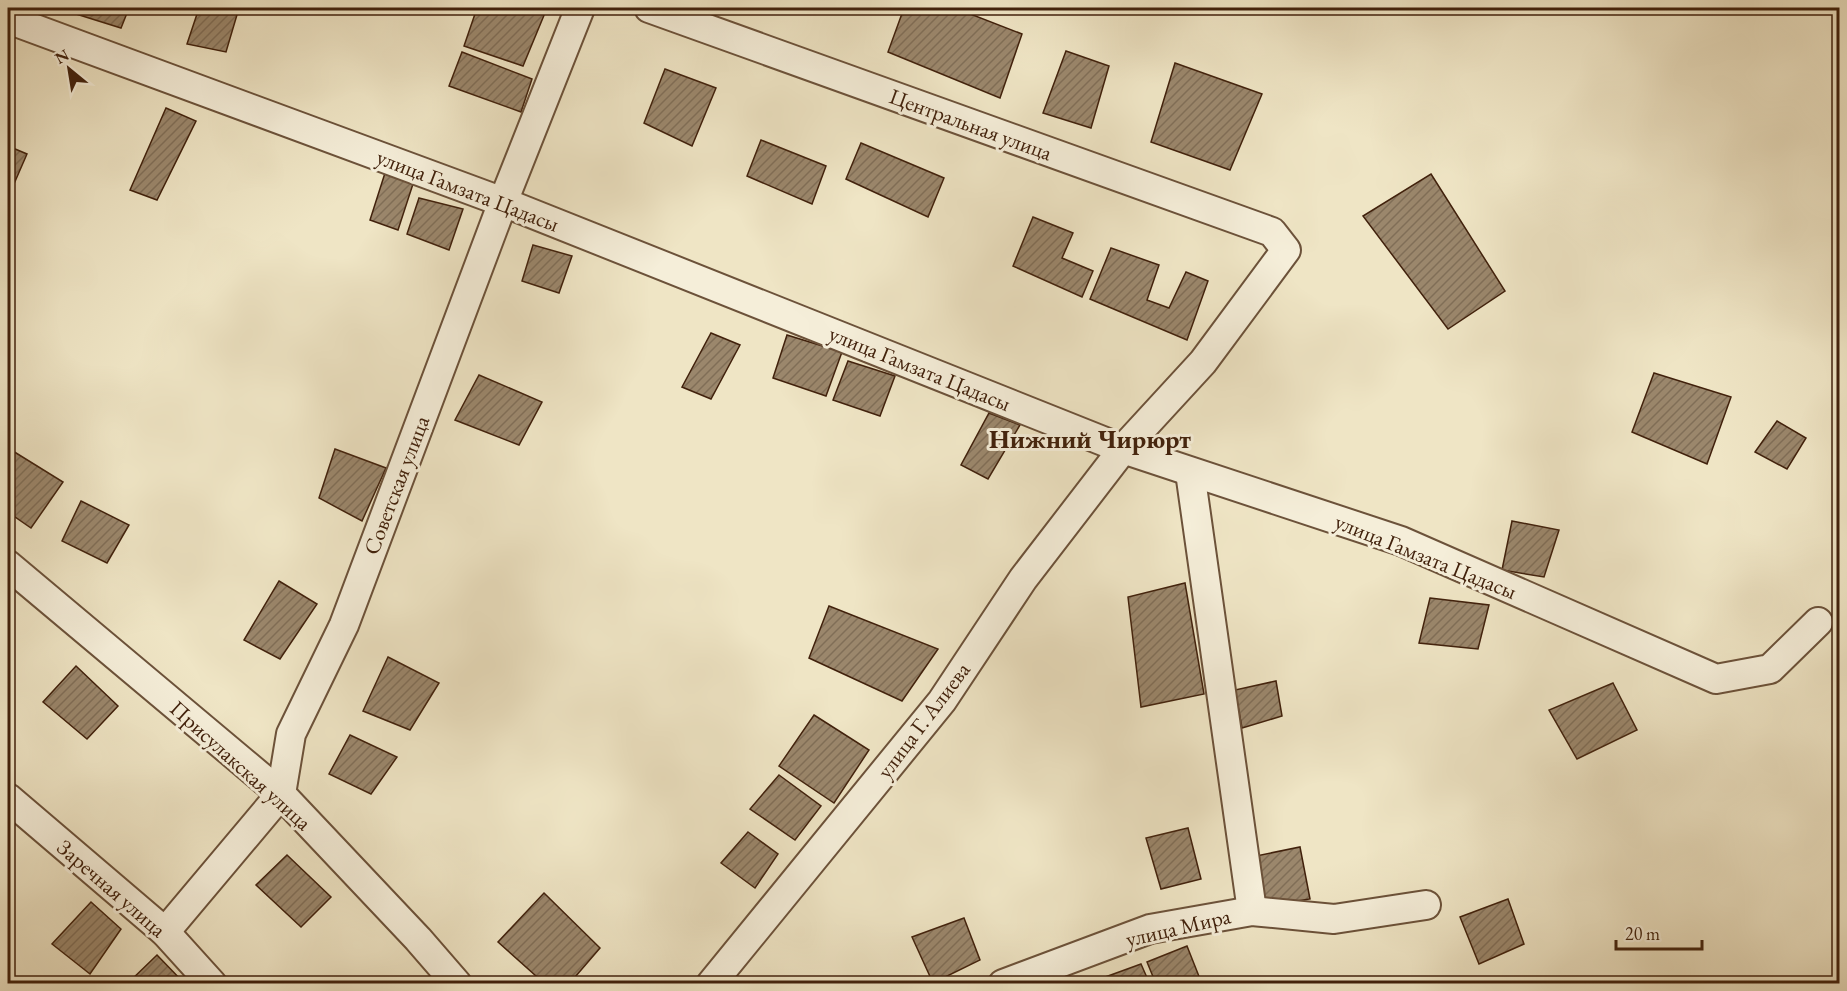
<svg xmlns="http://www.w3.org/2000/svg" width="1847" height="991" viewBox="0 0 1847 991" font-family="'EB Garamond',serif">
<defs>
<pattern id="building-hatch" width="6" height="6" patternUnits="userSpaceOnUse" patternTransform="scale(1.5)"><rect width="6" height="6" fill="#9b876c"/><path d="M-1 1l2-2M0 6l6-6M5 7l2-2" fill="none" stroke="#806e57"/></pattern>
</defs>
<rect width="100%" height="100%" fill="#efe5c5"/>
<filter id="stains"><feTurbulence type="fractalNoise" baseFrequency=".00333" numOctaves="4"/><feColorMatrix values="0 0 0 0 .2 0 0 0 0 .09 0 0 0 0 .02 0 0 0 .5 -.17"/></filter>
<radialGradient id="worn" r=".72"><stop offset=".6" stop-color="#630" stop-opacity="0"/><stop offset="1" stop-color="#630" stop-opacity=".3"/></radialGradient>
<g fill="url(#building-hatch)" stroke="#41210c" stroke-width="1.5">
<path d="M78,8H129L121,28L76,14Z"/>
<path d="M199,8H239L226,52L187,44Z"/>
<path d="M477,8H547L523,66L464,46Z"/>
<path d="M904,8H955L1022,34L1000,98L888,52Z"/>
<path d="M1066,51L1109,66L1091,128L1043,113Z"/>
<path d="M462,52L532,79L521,112L449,86Z"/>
<path d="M1175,63L1262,94L1230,170L1151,142Z"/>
<path d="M665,69L716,88L692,146L644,123Z"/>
<path d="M8,105L14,108L8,123Z"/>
<path d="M166,108L196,121L157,200L130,190Z"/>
<path d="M761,140L826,166L812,204L747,176Z"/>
<path d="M861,143L944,178L928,217L846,179Z"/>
<path d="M8,146L27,154L10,193L8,192Z"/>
<path d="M385,173L413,184L398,230L370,220Z"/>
<path d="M1431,174L1505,291L1448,329L1363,216Z"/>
<path d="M419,198L463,209L449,250L407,234Z"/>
<path d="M1033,217L1073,233L1062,258L1093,271L1082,297L1013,266Z"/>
<path d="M533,245L572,256L559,293L522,281Z"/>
<path d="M1111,248L1159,265L1147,300L1169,308L1186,272L1208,281L1187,340L1090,299Z"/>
<path d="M711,333L740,345L711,399L682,387Z"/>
<path d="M787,335L842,352L826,396L773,378Z"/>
<path d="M848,361L895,376L880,416L833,400Z"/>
<path d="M1654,373L1731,397L1707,464L1632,432Z"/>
<path d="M479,375L542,402L519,445L455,420Z"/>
<path d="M989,413L1020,425L988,479L961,465Z"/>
<path d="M1777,421L1806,438L1787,469L1755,452Z"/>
<path d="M8,448L63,482L31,528L8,512Z"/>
<path d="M335,449L386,468L362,521L319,498Z"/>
<path d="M81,501L129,525L107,563L62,541Z"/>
<path d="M1512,521L1559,530L1544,577L1502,570Z"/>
<path d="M279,581L317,604L280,659L244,640Z"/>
<path d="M1185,583L1204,694L1141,707L1128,597Z"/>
<path d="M1430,598L1489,605L1478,649L1419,643Z"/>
<path d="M829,606L938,649L902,701L809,658Z"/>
<path d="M388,657L439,683L410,730L363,711Z"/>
<path d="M76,666L118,706L87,739L43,702Z"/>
<path d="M1276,681L1282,716L1242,728L1235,690Z"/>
<path d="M1613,683L1637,730L1577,759L1549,710Z"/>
<path d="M814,715L869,750L834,803L779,766Z"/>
<path d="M350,735L397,757L371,794L329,774Z"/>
<path d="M779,775L821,806L795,840L750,809Z"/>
<path d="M1188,828L1201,879L1161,889L1146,838Z"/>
<path d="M748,832L778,854L755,888L721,863Z"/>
<path d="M1300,847L1310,899L1266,906L1256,856Z"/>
<path d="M287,855L331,897L301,927L256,885Z"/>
<path d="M544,893L600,948L569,984H545L498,942Z"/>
<path d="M1508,899L1524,944L1479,964L1460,917Z"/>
<path d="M91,902L121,929L90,974L52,944Z"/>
<path d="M964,918L980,960L933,983L912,937Z"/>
<path d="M1187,946L1202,984H1156L1147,962Z"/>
<path d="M157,955L185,984H127Z"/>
<path d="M1141,964L1148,980L1142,984H1086Z"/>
</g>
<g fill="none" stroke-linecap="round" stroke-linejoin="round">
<defs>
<g id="minor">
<path d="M649,8L1272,232L1286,250L1203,362L1123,449L1023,579L942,701L711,984"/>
<path d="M8,19L503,202L1123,449L1401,541L1716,679L1770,669L1818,622"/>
<path d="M1190,472L1252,911"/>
<path d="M8,565L281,794L418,939L457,984"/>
<path d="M8,798L165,932L212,984"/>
<path d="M165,932L281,794L291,734L344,625L503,202L580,8"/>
<path d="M1003,984L1150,929L1252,911L1334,919L1426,905"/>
</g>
</defs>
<use href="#minor" stroke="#6c523a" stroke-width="32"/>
<use href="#minor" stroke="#f5eed9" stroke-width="28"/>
</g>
<g text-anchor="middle" stroke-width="6" stroke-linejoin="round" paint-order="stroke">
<g font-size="22" fill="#41210c" stroke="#f5eed9">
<text transform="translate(971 124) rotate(20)" y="8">Центральная улица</text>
<text transform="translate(468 190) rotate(21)" y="8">улица Гамзата Цадасы</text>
<text transform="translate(920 368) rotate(22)" y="8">улица Гамзата Цадасы</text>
<text transform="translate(396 485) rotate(-69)" y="8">Советская улица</text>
<text transform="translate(1426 556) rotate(22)" y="8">улица Гамзата Цадасы</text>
<text transform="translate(923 720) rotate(-53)" y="8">улица Г. Алиева</text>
<text transform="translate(241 765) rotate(42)" y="8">Присулакская улица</text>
<text transform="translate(112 888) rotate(41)" y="8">Заречная улица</text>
<text transform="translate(1178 927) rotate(-13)" y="8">улица Мира</text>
</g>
<g font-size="26" font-weight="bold" fill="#41210c" stroke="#f5eed9">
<text x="1090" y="448">Нижний Чирюрт</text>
</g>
</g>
<rect width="1847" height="991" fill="none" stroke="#efe5c5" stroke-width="30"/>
<rect x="9" y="9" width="1829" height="973" fill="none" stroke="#41210c" stroke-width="3"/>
<rect x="15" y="15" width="1817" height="961" fill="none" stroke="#41210c" stroke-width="1.5"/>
<g transform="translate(69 69) rotate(330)" stroke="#f5eed9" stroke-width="4.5" paint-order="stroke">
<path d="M0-4.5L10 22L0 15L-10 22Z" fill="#41210c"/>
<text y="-9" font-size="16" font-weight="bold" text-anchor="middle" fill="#41210c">N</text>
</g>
<path d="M1616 940v9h86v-9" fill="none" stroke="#41210c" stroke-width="3"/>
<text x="1625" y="940" font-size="18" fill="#41210c" stroke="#f5eed9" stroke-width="4.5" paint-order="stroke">20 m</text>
<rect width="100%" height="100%" filter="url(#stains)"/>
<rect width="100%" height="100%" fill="url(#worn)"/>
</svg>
